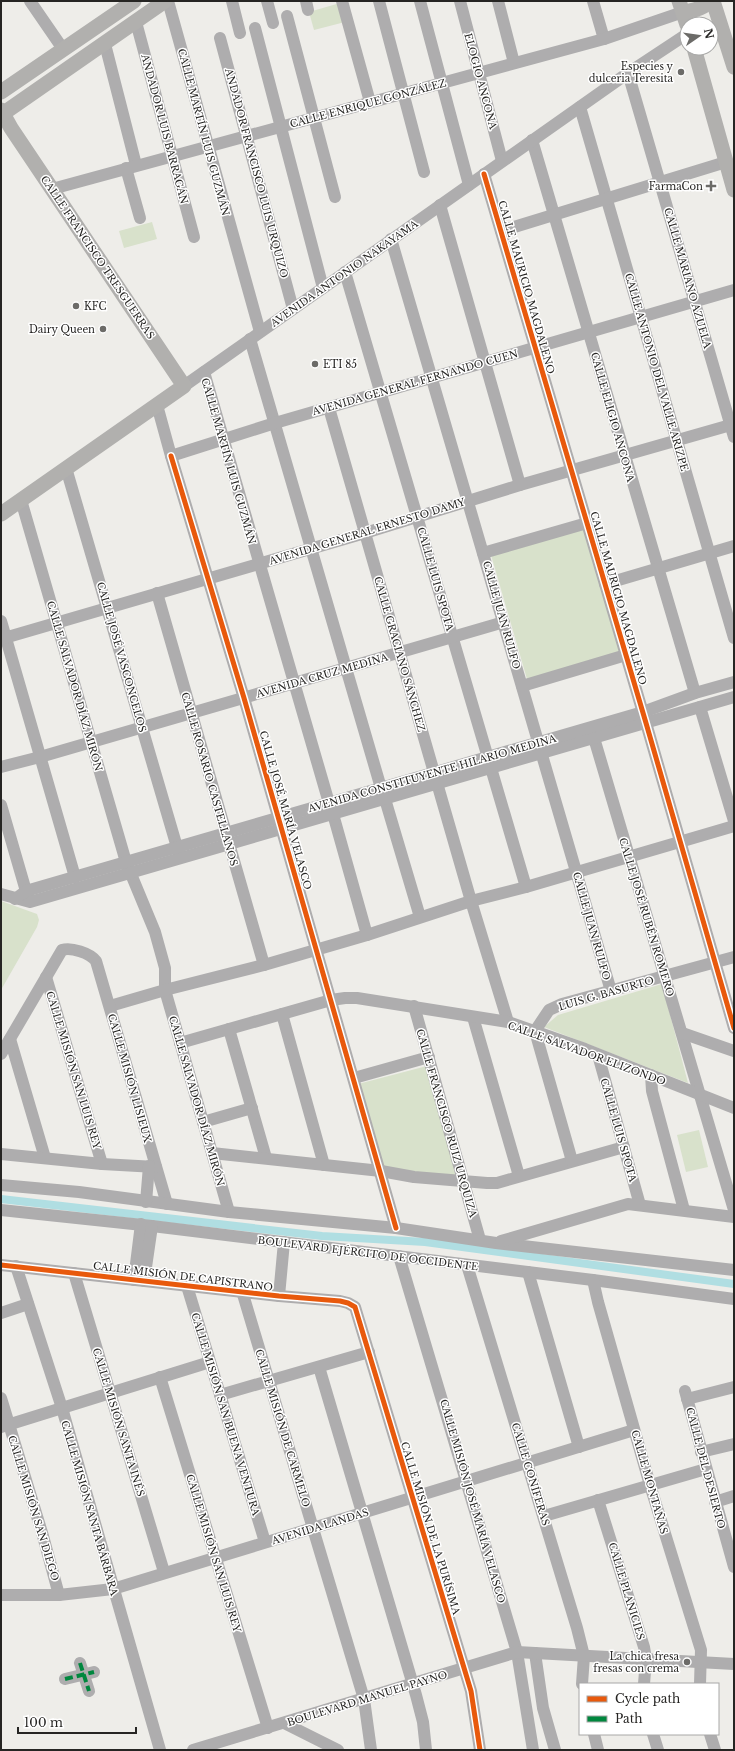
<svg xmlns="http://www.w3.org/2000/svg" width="735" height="1751" viewBox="0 0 735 1751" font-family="'Libre Baskerville',serif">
<rect width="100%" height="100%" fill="#eeede9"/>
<g fill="#d8e1cb">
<path d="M340,3L345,22L314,30L309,12Z"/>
<path d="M152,222L157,239L124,248L119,231Z"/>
<path d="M585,527L622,651L527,679L491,555Z"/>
<path d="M1,901L37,914L39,920L37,927L1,990Z"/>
<path d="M662,984L688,1083L544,1027L558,1015Z"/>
<path d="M427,1066L458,1181L384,1169L358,1084Z"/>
<path d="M699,1130L708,1167L686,1172L677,1135Z"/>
</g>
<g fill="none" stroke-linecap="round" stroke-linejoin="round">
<path stroke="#b0dee2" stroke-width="8" d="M1,1199L322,1236L425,1242L734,1284"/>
<g stroke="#aeadae" stroke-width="12">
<path d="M30,1L63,49"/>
<path d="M168,1L260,332"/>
<path d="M232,1L240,33"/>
<path d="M267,1L273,23"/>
<path d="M306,1L308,10"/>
<path d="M342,1L370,102"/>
<path d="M379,1L424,172"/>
<path d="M420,1L469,185"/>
<path d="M460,1L502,161"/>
<path d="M498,1L514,63"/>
<path d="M593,1L604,39"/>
<path d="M287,16L335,197"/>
<path d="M136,22L194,237"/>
<path d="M255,28L323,288"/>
<path d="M220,38L293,309"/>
<path d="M105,44L136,165"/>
<path d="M628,73L734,437"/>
<path d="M580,107L734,638"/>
<path d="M532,140L695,693"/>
<path d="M126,168L140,218"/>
<path d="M484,174L646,723L734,1028"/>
<path d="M52,189L604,39L683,12"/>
<path d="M440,205L520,485"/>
<path d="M501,231L726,162"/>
<path d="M391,239L611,991"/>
<path d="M345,272L526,887"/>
<path d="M250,339L381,788"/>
<path d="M204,372L329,803"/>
<path d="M184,386L628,73L687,34"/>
<path d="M157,405L171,456L275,423L734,290"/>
<path d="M329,408L471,901L508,1022"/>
<path d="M171,456L244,698L396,1228"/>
<path d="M66,468L179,854"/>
<path d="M21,500L126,862L155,932L165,968V990L229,1212"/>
<path d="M483,553L587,523"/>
<path d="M605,584L734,546"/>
<path d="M157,593L264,965"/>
<path d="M1,621L75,877"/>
<path d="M1,639L365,533L520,485L734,424"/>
<path d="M522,686L626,655"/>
<path d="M700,707L734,821"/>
<path d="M594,738L734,1210"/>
<path d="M1,767L40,757L504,622"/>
<path d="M385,799L420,917"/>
<path d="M1,805L28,898"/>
<path d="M333,814L367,935"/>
<path d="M1,894L30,902L734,697"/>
<path d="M15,899L26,891L643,712L695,693L734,682"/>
<path d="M46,977L102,1164"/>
<path d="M110,1006L165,990L264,965L367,935L471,901L526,887L734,826"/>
<path d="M414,1006L480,1240"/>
<path d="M282,1014L324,1165"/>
<path d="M473,1017L519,1176"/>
<path d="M229,1029L266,1158"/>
<path d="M682,1033L734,1051"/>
<path d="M10,1039L45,1158"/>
<path d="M180,1043L331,1000L345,998H357L508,1022L585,1049L734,1108"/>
<path d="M1,1054L62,950C71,947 90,953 96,961L167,1204"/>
<path d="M598,1055L640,1205"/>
<path d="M651,1075L652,1091L684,1210"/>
<path d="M354,1078L429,1057"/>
<path d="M203,1122L252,1108"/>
<path d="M212,1153L381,1171L414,1177L487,1183H497L624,1147"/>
<path d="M1,1154L102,1164L156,1167"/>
<path d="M572,1161L535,1031L549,1010L562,1004L734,957"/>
<path d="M1,1185L79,1192L229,1212L396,1228L496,1243L734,1270"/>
<path d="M146,1202L149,1166"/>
<path d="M1,1210L152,1226L593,1280L734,1299"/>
<path d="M501,1241L628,1204L734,1217"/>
<path d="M399,1256L517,1652L533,1750"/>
<path d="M1,1265L279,1296L340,1301L348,1303L355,1307L471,1691L480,1750"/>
<path d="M467,1265L577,1628L584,1656L582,1684"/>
<path d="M16,1266L62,1408L160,1750"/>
<path d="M528,1272L579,1447"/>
<path d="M74,1273L164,1572"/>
<path d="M134,1280L141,1224"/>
<path d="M593,1280L598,1302L650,1485L701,1650L700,1684"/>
<path d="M144,1281L152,1226"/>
<path d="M187,1286L265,1542"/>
<path d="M242,1291L364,1699L371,1750"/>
<path d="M279,1296L284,1242"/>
<path d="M1,1313L28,1304"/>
<path d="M319,1367L416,1695L423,1722L426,1750"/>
<path d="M160,1377L268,1728"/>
<path d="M685,1391L734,1567"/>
<path d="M220,1395L369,1352"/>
<path d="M1,1398L43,1536L59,1595"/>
<path d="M687,1399L734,1387"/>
<path d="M1,1427L210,1362"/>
<path d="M701,1452L734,1444"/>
<path d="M598,1500L644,1647L646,1659L644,1684"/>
<path d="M715,1502L734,1496"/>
<path d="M544,1516L706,1469"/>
<path d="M1,1595H59L113,1589L634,1430"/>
<path d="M535,1653L543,1708L555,1750"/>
<path d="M80,1663L89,1691"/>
<path d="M65,1679L94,1672"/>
<path d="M284,1723L338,1750"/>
<path d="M594,1734L598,1750"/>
<path d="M653,1734L658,1750"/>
<path d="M710,1734L715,1750"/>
<path d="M193,1750L517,1652L734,1664"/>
</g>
<g stroke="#b1b0ae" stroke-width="15">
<path d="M679,1L687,25"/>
<path d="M713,1L734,67"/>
<path d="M683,12C693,11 703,9 710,1"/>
<path d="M694,48L734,190"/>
<path d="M1,92L134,1"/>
<path d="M1,110L11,128L184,386L1,514"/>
<path d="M1,115L165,1"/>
</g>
<g stroke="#00873e" stroke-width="4" stroke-dasharray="8 4" stroke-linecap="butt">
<path d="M80,1663L89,1691"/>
<path d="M65,1679L94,1672"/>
</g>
<defs>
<g id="cycleway">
<path d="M484,174L646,723L734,1028"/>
<path d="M171,456L244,698L396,1228"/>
<path d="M1,1265L279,1296L340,1301L348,1303L355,1307L471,1691L480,1750"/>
</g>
</defs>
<use href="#cycleway" stroke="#fff" stroke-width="8"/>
<use href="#cycleway" stroke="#e8590c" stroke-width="5"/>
</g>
<g fill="#6c6b68" stroke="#fff" stroke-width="1.5">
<circle cx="681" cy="72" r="4"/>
<path d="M709 180h4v4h4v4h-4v4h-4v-4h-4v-4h4z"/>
<circle cx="76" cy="306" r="4"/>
<circle cx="103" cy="329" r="4"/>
<circle cx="315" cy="364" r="4"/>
<circle cx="687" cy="1662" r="4"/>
</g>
<g text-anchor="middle" stroke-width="3" stroke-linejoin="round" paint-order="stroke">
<g font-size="10" fill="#262523" stroke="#fff" text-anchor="end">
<text x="673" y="70">Especies y<tspan x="673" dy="12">dulceria Teresita</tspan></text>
<text x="703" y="190">FarmaCon</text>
<text x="84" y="310" text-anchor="start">KFC</text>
<text x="95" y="333">Dairy Queen</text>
<text x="323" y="368" text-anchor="start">ETI 85</text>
<text x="679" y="1660">La chica fresa<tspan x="679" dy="12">fresas con crema</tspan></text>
</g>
<g font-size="10" fill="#262523" stroke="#fff">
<text transform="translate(481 81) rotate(75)" y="4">ELOGIO ANCONA</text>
<text transform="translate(368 103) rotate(-15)" y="4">CALLE ENRIQUE GONZÁLEZ</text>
<text transform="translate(165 129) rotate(75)" y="4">ANDADOR LUIS BARRAGÁN</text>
<text transform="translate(204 132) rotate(75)" y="4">CALLE MARTÍN LUIS GUZMÁN</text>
<text transform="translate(257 173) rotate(75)" y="4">ANDADOR FRANCISCO LUIS URQUIZO</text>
<text transform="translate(98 257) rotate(56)" y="4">CALLE FRANCISCO TRESGUERRAS</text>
<text transform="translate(344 273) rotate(-35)" y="4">AVENIDA ANTONIO NAKAYAMA</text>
<text transform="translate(688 278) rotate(74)" y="4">CALLE MARIANO AZUELA</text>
<text transform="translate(527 287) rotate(74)" y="4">CALLE MAURICIO MAGDALENO</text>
<text transform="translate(657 372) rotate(74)" y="4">CALLE ANTONIO DEL VALLE ARIZPE</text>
<text transform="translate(415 382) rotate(-16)" y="4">AVENIDA GENERAL FERNANDO CUEN</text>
<text transform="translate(613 417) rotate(74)" y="4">CALLE ELIGIO ANCONA</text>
<text transform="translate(229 461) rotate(74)" y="4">CALLE MARTÍN LUIS GUZMÁN</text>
<text transform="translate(367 531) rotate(-17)" y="4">AVENIDA GENERAL ERNESTO DAMY</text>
<text transform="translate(436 579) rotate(74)" y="4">CALLE LUIS SPOTA</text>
<text transform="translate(619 598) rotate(74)" y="4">CALLE MAURICIO MAGDALENO</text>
<text transform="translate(502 615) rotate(74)" y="4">CALLE JUAN RULFO</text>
<text transform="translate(400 654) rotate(74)" y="4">CALLE GRACIANO SÁNCHEZ</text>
<text transform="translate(122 657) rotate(74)" y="4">CALLE JOSÉ VASCONCELOS</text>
<text transform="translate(322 675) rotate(-16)" y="4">AVENIDA CRUZ MEDINA</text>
<text transform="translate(75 686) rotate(74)" y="4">CALLE SALVADOR DÍAZ MIRÓN</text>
<text transform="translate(432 773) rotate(-16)" y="4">AVENIDA CONSTITUYENTE HILARIO MEDINA</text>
<text transform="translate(210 779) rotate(74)" y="4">CALLE ROSARIO CASTELLANOS</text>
<text transform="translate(286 810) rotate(74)" y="4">CALLE JOSÉ MARÍA VELASCO</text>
<text transform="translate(647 917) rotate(73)" y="4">CALLE JOSÉ RUBÉN ROMERO</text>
<text transform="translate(592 926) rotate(74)" y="4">CALLE JUAN RULFO</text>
<text transform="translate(606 993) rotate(-16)" y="4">LUIS G. BASURTO</text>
<text transform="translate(587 1053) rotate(20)" y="4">CALLE SALVADOR ELIZONDO</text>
<text transform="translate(74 1070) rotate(73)" y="4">CALLE MISIÓN SAN LUIS REY</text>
<text transform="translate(130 1078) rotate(74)" y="4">CALLE MISIÓN LISIEUX</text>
<text transform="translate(197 1101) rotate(74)" y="4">CALLE SALVADOR DÍAZ MIRÓN</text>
<text transform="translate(447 1123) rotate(74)" y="4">CALLE FRANCISCO RUIZ URQUIZA</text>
<text transform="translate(619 1130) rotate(74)" y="4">CALLE LUIS SPOTA</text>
<text transform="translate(368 1253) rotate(7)" y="4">BOULEVARD EJÉRCITO DE OCCIDENTE</text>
<text transform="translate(183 1276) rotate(7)" y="4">CALLE MISIÓN DE CAPISTRANO</text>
<text transform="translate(226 1414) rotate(73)" y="4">CALLE MISIÓN SAN BUENA VENTURA</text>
<text transform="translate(119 1422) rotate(73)" y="4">CALLE MISIÓN SANTA INÉS</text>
<text transform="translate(283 1428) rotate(73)" y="4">CALLE MISIÓN DE CARMELO</text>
<text transform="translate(706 1468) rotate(75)" y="4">CALLE DEL DESIERTO</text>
<text transform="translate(531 1474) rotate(73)" y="4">CALLE CONÍFERAS</text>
<text transform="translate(650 1482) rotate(74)" y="4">CALLE MONTAÑAS</text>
<text transform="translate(473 1501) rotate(74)" y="4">CALLE MISIÓN JOSÉ MARÍA VELASCO</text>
<text transform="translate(34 1508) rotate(73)" y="4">CALLE MISIÓN SAN DIEGO</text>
<text transform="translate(90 1508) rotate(74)" y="4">CALLE MISIÓN SANTA BÁRBARA</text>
<text transform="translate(320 1526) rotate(-17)" y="4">AVENIDA LANDAS</text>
<text transform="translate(431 1528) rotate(73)" y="4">CALLE MISIÓN DE LA PURÍSIMA</text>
<text transform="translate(214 1553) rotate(73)" y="4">CALLE MISIÓN SAN LUIS REY</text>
<text transform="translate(627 1591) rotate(73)" y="4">CALLE PLANICIES</text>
<text transform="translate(367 1698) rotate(-17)" y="4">BOULEVARD MANUEL PAYNO</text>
</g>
</g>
<rect width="735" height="1751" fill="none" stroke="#262523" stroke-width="4"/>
<rect x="579" y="1683" width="140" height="52" fill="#ffffff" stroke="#a8a8a7"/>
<rect x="587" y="1696" width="20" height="6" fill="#e8590c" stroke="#a8a8a7"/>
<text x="615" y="1703" font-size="12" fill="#262523">Cycle path</text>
<rect x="587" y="1716" width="20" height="6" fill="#00873e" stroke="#a8a8a7"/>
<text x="615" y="1723" font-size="12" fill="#262523">Path</text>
<g transform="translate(699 36) rotate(77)"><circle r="19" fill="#ffffff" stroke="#a8a8a7"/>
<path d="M0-3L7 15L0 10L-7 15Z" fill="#6c6b68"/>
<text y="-6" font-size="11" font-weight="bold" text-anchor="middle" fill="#262523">N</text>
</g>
<path d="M18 1727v6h118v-6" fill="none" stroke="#262523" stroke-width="2"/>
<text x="24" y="1727" font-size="12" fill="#262523" stroke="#ffffff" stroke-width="3" paint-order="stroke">100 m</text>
</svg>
